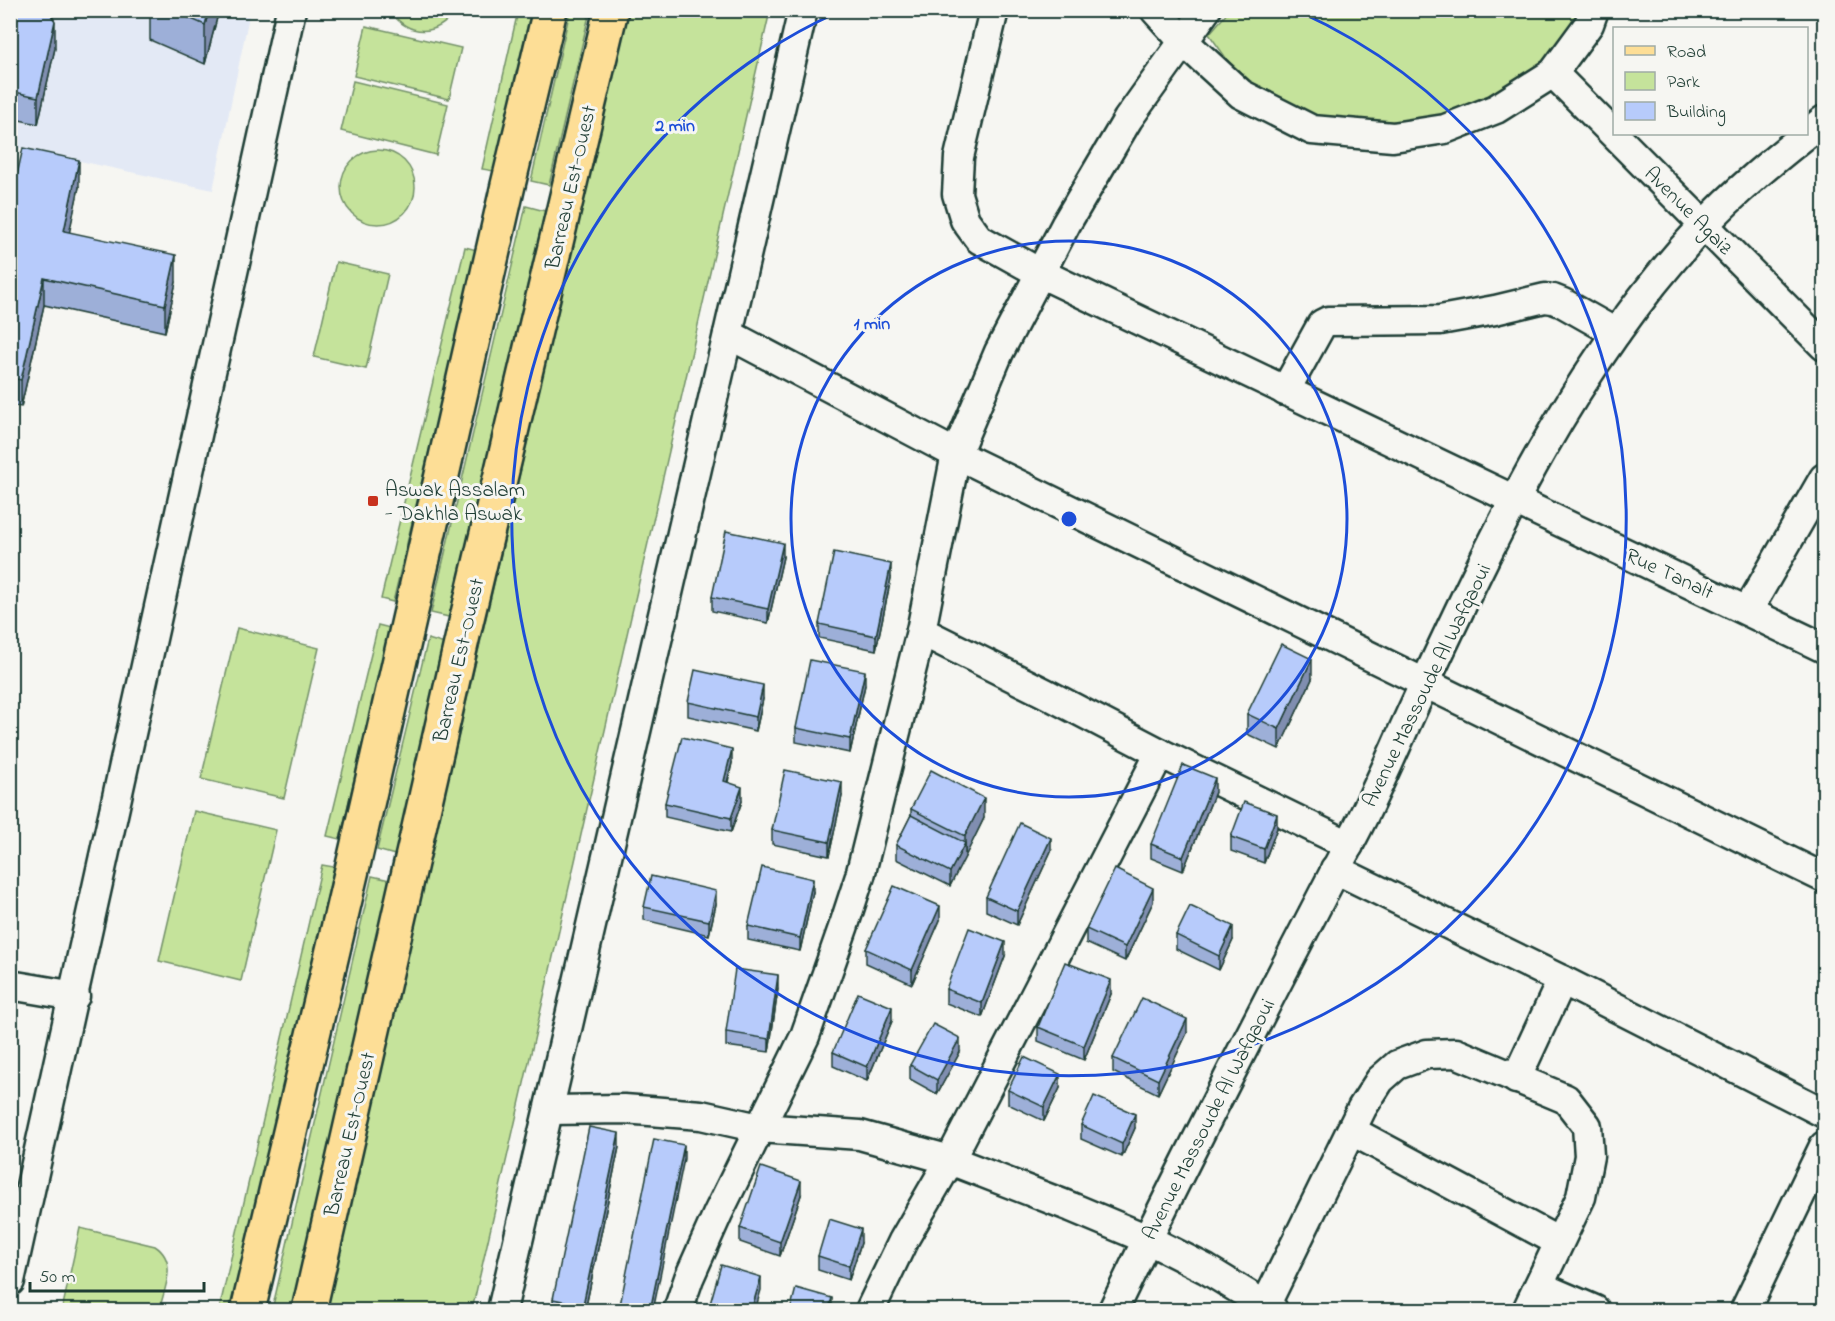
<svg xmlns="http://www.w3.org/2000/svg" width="1835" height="1321" viewBox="0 0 1835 1321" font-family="'Indie Flower',sans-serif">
<rect width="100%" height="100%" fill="#f6f6f2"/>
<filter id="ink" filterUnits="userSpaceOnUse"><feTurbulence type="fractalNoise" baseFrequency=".0167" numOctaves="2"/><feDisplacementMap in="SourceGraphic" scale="12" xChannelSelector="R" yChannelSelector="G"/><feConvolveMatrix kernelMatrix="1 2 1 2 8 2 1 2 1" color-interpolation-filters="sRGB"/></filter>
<g filter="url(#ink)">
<path fill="#e3e9f5" d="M11,11H250L213,190L11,146Z"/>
<g fill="#c5e39b" stroke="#729068" stroke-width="1.5">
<path d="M390,11H455C437,37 409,37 390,11Z"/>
<path d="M518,11H531L494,171L482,169Z"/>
<path d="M570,11H590L549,185L531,181Z"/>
<path d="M628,11H770L472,1310H324Z"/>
<path d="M1229,11H1581L1547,63L1493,101L1445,116L1383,124L1319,117L1274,101L1231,65L1209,34Z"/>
<path d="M366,26L461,48L449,99L354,76Z"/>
<path d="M353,81L448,104L436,155L341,131Z"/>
<circle cx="378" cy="187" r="37"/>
<path d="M526,206L545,211L449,617L431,613Z"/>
<path d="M465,247L477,250L393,602L381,599Z"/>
<path d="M336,262L388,274L366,369L314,357Z"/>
<path d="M378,625L390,628L340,839L327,836Z"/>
<path d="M237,628L319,648L284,798L201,779Z"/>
<path d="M428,639L445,644L395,855L377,850Z"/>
<path d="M194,811L276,830L241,981L159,961Z"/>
<path d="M322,865L334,867L232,1310H219Z"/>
<path d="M372,876L390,880L291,1310H272Z"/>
<path d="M80,1228L155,1246C178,1261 165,1288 159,1310H62Z"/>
</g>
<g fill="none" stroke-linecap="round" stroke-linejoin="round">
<defs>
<g id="minor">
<path d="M994,10L959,157L957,194L965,220L979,239L1040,273L1824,648"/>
<path d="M1155,10L1183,41L1241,94L1312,130L1393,137L1445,129L1496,109L1553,73L1589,24L1594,10"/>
<path d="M1553,73L1824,346"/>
<path d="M728,334L956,454L1824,878"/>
<path d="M1285,391L1322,324L1328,321L1440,320L1495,310L1545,298L1553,299L1563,303L1616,333"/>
<path d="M1748,610L1824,478"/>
<path d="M921,631L1045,693L1160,753L1349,845"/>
<path d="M1335,869L1562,980L1824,1113"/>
<path d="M10,985L75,996"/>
<path d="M1516,1079L1562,980"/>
<path d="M549,1110L624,1109L701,1115L759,1128L860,1135L950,1160L1071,1207L1147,1239L1206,1269L1273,1310"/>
<path d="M1352,1131L1559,1242"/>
<path d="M10,1281L291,10"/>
<path d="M1539,1286L1595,1310"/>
<path d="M502,1310L803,10"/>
<path d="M678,1310L689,1278L718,1213L805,1036L844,925L860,876L921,631L956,454L999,352L1066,224L1128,119L1206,10"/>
<path d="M870,1310L903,1241L950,1160L1160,753"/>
<path d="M1113,1310C1188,1154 1268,1000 1348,846C1374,799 1394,749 1417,700C1495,533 1575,362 1703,226C1739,187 1783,153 1824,120"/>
<path d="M1263,1310L1362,1108L1380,1080L1397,1065L1427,1054L1456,1053L1566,1099L1587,1126L1589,1156L1581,1197L1527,1310"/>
<path d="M1745,1310L1824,1146"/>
</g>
<g id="major">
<path d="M248,1310L355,857L508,185L550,10"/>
<path d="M309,1310L463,635L611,10"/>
</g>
</defs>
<use href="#minor" stroke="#1f3d34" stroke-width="33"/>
<use href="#major" stroke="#1f3d34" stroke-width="38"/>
<use href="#minor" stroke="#f6f6f2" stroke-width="28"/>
<use href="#major" stroke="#fdde96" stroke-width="33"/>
</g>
<g fill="#9dafd8" stroke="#1f3d34" stroke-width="1.5">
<path d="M10,10L55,48L38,124L10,118Z"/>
<path d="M150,10H219L205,64L150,40Z"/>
<path d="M79,187L69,232L176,282L165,332L44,305L21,407L10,405V206Z"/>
<path d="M783,557L768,623L712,611V597Z"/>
<path d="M891,578L876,650L819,638V624Z"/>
<path d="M1312,679L1279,749L1247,734V714Z"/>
<path d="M865,685L850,753L796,742V728Z"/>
<path d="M763,699L756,731L688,716V702Z"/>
<path d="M732,763L728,782L742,801L731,832L665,817V803Z"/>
<path d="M1215,792L1183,871L1151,858V844Z"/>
<path d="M842,796L829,856L772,844V830Z"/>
<path d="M911,809L984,818L950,886L896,859V845L911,815Z"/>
<path d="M1277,828L1264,863L1231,851V837Z"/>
<path d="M1051,851L1017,925L986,911V897Z"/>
<path d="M813,892L800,951L748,940V926Z"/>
<path d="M1153,902L1125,961L1086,943V929Z"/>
<path d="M716,904L709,935L644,920V907Z"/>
<path d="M940,920L912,984L866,963V949Z"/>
<path d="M1176,935L1233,940L1219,970L1176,949Z"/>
<path d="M1005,956L982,1017L946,1003V989Z"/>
<path d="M778,989L769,1052L726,1046V1032Z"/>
<path d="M1111,994L1084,1060L1038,1041V1027Z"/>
<path d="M892,1021L867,1081L833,1066V1052Z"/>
<path d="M1187,1033L1158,1094L1113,1072V1058Z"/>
<path d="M960,1052L937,1094L910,1079V1065Z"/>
<path d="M1060,1088L1044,1121L1008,1104V1090Z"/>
<path d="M1081,1125L1135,1128L1122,1157L1081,1139Z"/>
<path d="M619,1147L585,1311H553V1299Z"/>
<path d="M801,1195L780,1256L740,1242V1228Z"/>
<path d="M861,1243L849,1280L818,1270V1256Z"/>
</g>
<g fill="#808eb0" stroke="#1f3d34" stroke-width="1.5">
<path d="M209,10H219L205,64V25Z"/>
<path d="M55,21V48L38,124V97Z"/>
<path d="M79,160V187L64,258V231Z"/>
<path d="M176,255V282L165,332V305Z"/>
<path d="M44,278V305L21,407V380Z"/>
<path d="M783,543V557L768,623V609Z"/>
<path d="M891,564V578L876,650V636Z"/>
<path d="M1312,659V679L1279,749V729Z"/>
<path d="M865,671V685L850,753V739Z"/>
<path d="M763,685V699L756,731V717Z"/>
<path d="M732,749V763L724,794V781Z"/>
<path d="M1215,778V792L1183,871V857Z"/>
<path d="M842,782V796L829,856V842Z"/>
<path d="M742,787V801L731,832V818Z"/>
<path d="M984,798V818L965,857V836Z"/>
<path d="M1277,814V828L1264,863V849Z"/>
<path d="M1051,838V851L1017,925V911Z"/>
<path d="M965,843V857L950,886V872Z"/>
<path d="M813,879V892L800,951V938Z"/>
<path d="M1153,888V902L1125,961V947Z"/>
<path d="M716,891V904L709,935V921Z"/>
<path d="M940,906V920L912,984V970Z"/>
<path d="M1233,926V940L1219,970V956Z"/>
<path d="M1005,942V956L982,1017V1003Z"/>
<path d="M778,975V989L769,1052V1039Z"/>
<path d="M1111,980V994L1084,1060V1046Z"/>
<path d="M892,1007V1021L867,1081V1067Z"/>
<path d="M1187,1019V1033L1158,1094V1080Z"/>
<path d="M960,1038V1052L937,1094V1080Z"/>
<path d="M1060,1074V1088L1044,1121V1107Z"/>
<path d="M1135,1114V1128L1122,1157V1144Z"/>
<path d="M619,1133V1147L585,1311H583V1305Z"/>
<path d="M684,1145V1159L653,1311H650Z"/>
<path d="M801,1181V1195L780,1256V1242Z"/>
<path d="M861,1229V1243L849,1280V1266Z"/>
<path d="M761,1277V1290L755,1311H751Z"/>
<path d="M832,1298V1311H828Z"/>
</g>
<g fill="#b7cbfb" stroke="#1f3d34" stroke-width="1.5">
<path d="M10,10H48L55,21L38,97L10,91Z"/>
<path d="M171,10H209L205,25Z"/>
<path d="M23,148L79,160L64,231L176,255L165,305L44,278L21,380L10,378V206Z"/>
<path d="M726,531L783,543L768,609L712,597Z"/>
<path d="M834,552L891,564L876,636L819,624Z"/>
<path d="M1281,644L1312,659L1279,729L1247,714Z"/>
<path d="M810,660L865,671L850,739L796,728Z"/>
<path d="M695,670L763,685L756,717L688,702Z"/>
<path d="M682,737L732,749L724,781L742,787L731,818L665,803Z"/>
<path d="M1183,765L1215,778L1183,857L1151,844Z"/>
<path d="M785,770L842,782L829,842L772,830Z"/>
<path d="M931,770L984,798L965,836L911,809Z"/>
<path d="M1244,802L1277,814L1264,849L1231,837Z"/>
<path d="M911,815L965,843L950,872L896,845Z"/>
<path d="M1020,823L1051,838L1017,911L986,897Z"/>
<path d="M762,867L813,879L800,938L748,926Z"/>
<path d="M1115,869L1153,888L1125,947L1086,929Z"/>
<path d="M651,876L716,891L709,921L644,907Z"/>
<path d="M894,886L940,906L912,970L866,949Z"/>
<path d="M1190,906L1233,926L1219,956L1176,935Z"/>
<path d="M969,928L1005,942L982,1003L946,989Z"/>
<path d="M1065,962L1111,980L1084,1046L1038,1027Z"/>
<path d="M735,969L778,975L769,1039L726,1032Z"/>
<path d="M858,993L892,1007L867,1067L833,1052Z"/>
<path d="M1142,998L1187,1019L1158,1080L1113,1058Z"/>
<path d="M933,1024L960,1038L937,1080L910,1065Z"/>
<path d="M1024,1057L1060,1074L1044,1107L1008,1090Z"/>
<path d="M1094,1096L1135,1114L1122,1144L1081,1125Z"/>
<path d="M589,1127L619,1133L583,1305L553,1299Z"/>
<path d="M654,1139L684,1145L650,1311H620L619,1310Z"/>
<path d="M761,1167L801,1181L780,1242L740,1228Z"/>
<path d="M829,1219L861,1229L849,1266L818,1256Z"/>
<path d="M721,1265L761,1277L751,1311H708Z"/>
<path d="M796,1288L832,1298L828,1311H790Z"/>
</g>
</g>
<g fill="none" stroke="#1d4ed8" stroke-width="3">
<circle cx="1069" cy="519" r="278"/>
<path d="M1300 12A557 557 0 1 1 838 12"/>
</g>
<rect fill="#c8321e" stroke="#f6f6f2" stroke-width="2" x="367" y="495" width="12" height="12" rx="3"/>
<g text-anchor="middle" stroke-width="6" stroke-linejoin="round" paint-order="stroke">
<g font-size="21" fill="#1f3d34" stroke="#f6f6f2">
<text transform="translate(570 187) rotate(-77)" y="7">Barreau Est-Ouest</text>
<text transform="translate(1689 210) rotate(45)" y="7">Avenue Agaiz</text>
<text transform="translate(1670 573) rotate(25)" y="7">Rue Tanalt</text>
<text transform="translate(458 660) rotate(-77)" y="7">Barreau Est-Ouest</text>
<text transform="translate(1426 685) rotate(-64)" y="7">Avenue Massoude Al Wafqaoui</text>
<text transform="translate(1208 1119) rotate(-63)" y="7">Avenue Massoude Al Wafqaoui</text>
<text transform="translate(349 1134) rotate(-77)" y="7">Barreau Est-Ouest</text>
</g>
<g font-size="21" fill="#1f3d34" stroke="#f6f6f2" text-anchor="start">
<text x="385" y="496">Aswak Assalam<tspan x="385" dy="24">- Dakhla Aswak</tspan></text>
</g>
</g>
<circle cx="1069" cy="519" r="9" fill="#1d4ed8" stroke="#f6f6f2" stroke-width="3"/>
<g font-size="18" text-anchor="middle" font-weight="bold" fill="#1d4ed8" stroke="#f6f6f2" stroke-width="6" stroke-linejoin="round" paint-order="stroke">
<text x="675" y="131">2 min</text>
<text x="872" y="329">1 min</text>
</g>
<rect width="1835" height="1321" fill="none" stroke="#f6f6f2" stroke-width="36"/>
<rect x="18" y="18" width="1799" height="1285" fill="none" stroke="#1f3d34" stroke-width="2" filter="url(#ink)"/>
<rect x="1613" y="27" width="195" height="108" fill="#f6f6f2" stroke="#a0aca6" stroke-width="1.5"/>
<rect x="1625" y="46" width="30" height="9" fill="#fdde96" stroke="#a0aca6" stroke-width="1.5"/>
<text x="1667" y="57" font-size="18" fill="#1f3d34">Road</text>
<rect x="1625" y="72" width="30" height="18" fill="#c5e39b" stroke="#a0aca6" stroke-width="1.5"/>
<text x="1667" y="87" font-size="18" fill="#1f3d34">Park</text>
<rect x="1625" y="102" width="30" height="18" fill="#b7cbfb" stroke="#a0aca6" stroke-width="1.5"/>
<text x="1667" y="117" font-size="18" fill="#1f3d34">Building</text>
<path d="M30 1282v9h174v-9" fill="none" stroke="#1f3d34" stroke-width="3"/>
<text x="39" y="1282" font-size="18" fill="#1f3d34" stroke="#f6f6f2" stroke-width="4.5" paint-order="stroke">50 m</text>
</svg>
